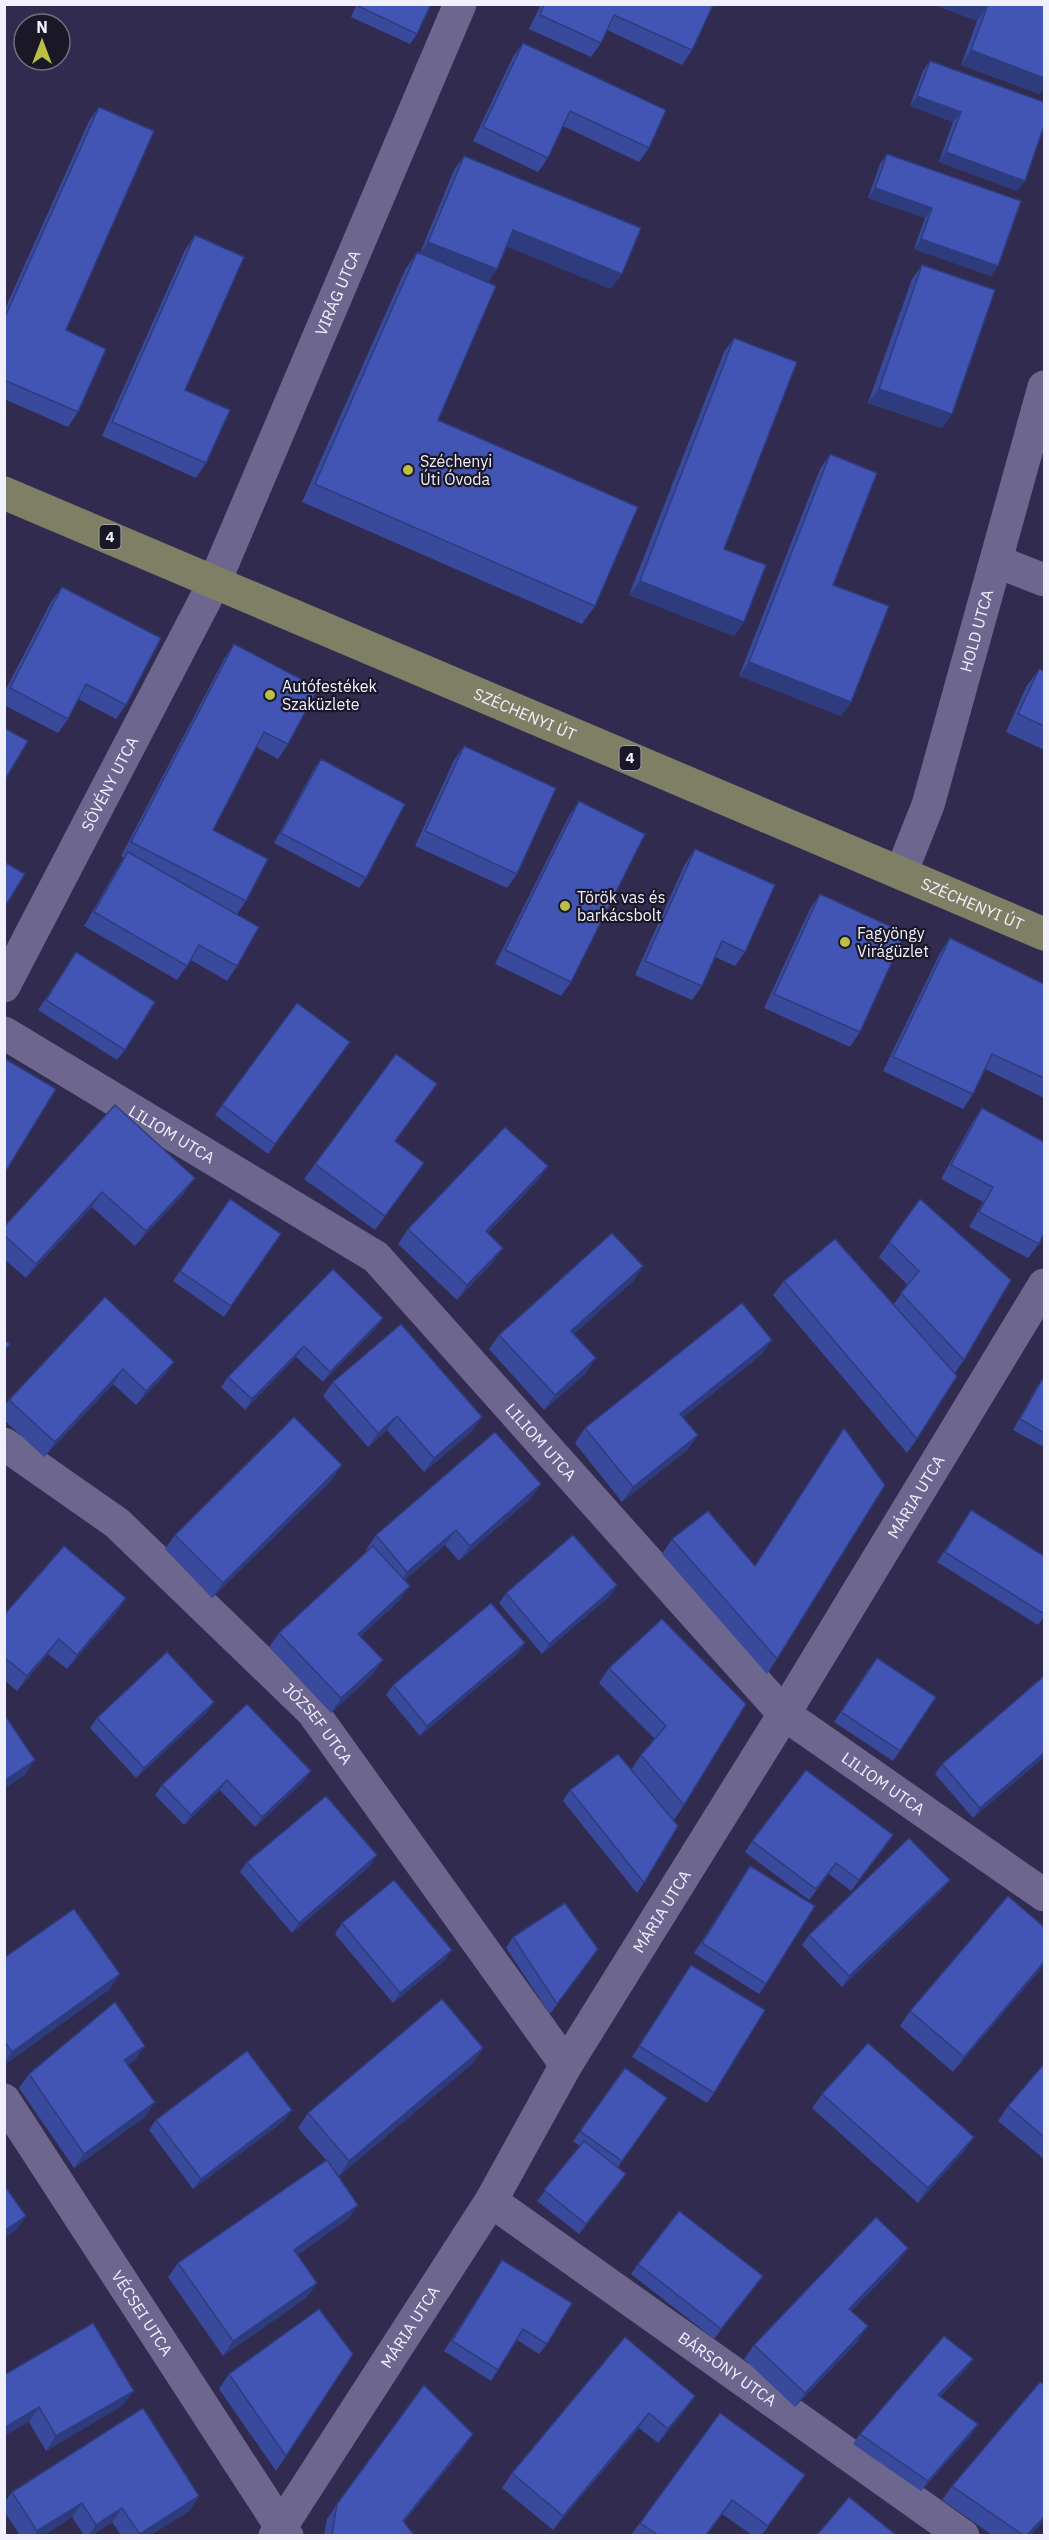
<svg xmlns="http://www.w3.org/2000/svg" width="1049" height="2540" viewBox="0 0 1049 2540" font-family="'IBM Plex Sans',sans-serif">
<rect width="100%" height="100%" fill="#322b50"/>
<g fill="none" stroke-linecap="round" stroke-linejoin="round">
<g stroke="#6d6790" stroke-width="33">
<path d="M996,561L1044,580"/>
<path id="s1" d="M901,873L928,805L1044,387"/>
<path id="s2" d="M4,986L215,581L460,4"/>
<path id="s3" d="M4,1033L376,1257L784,1714L1044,1895"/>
<path id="s4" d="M4,1444L117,1523L312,1711L566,2065"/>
<path id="s5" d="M4,2100L287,2536"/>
<path id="s6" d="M491,2201L963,2536"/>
<path id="s7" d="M275,2536L491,2201L566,2065L784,1714L1044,1285"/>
</g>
<path stroke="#7f7f65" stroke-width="33" id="s8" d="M4,493L1044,934"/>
</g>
<g fill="#39499b">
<path d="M357,4H431L417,34L410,44L351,17Z"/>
<path d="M541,4H711L692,50L682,65L607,30L601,43L591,57L529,29Z"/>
<path d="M933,4H1044L1040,94L961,65L977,21Z"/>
<path d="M523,43L649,148L639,162L563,126L548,158L538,172L473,141L513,57Z"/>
<path d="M930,61L1025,181L1017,191L939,162L953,122L910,106L923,71Z"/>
<path d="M99,107L66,330L78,412L68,427L4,399V311L89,121Z"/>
<path d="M887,154L991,276L914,249L925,218L868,198L880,164Z"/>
<path d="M464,156L611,289L506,246L497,269L488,282L438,420L595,606L582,624L302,502L405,270L417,252L420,253L454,170Z"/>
<path d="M195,235L185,390L206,463L196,478L102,436L185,250Z"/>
<path d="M922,265L942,428L868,403L912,279Z"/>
<path d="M734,338L724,549L744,622L734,636L629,595L724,352Z"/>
<path d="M830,454L833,585L851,702L841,716L739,676L820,469Z"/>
<path d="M62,587L126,705L116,719L78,699L68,719L58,733L4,705V693L51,602Z"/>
<path d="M234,644L288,744L278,759L256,747L213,830L246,901L237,914V966L227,981L191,960L177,980L84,926L118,867L124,858L121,856L224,659Z"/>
<path d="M1039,669L1044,671V750L1006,732L1026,687Z"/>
<path d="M464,746L517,874L507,888L415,846L454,760Z"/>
<path d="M321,759L366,878L359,888L274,843L314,769Z"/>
<path d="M579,801L571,982L561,996L495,964L569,816Z"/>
<path d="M695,849L745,952L735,966L715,957L702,986L692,1000L635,975L685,864Z"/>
<path d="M820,894L860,1032L850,1047L764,1008L810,909Z"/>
<path d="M950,938L1044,984V1098L985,1069L973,1094L963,1109L883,1071L940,953Z"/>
<path d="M76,952L125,1050L117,1060L38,1010Z"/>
<path d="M297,1003L350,1042L268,1154L215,1115Z"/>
<path d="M115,1105L185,1192L135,1246L92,1207L26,1278L4,1259V1227Z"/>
<path d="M982,1108L1039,1244L1028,1258L969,1227L983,1202L941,1179L972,1123Z"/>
<path d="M395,1142L424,1163L375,1230L304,1179L315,1164Z"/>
<path d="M548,1166L537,1181L488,1233L493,1262L457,1300L398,1244L408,1229Z"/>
<path d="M230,1199L281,1234L224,1317L173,1281Z"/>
<path d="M920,1199L964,1360L955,1373L917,1439L907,1453L773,1295L784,1281L893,1305L908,1285L879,1257Z"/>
<path d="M643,1266L633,1281L574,1334L586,1373L544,1410L489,1349L499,1335Z"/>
<path d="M333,1269L376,1328L323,1382L296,1357L245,1410L221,1387L228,1377Z"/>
<path d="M105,1297L164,1376L136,1405L113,1384L44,1457L4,1420V1406L9,1400Z"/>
<path d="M762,1354L683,1417L698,1435L687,1450L622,1502L575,1443L585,1428Z"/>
<path d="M1043,1378L1044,1379V1447L1013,1430L1036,1388Z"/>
<path d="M333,1382L482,1417L472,1431L424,1472L387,1430L368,1447L323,1396Z"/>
<path d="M844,1428L777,1659L767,1674L662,1554L672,1539L755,1565Z"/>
<path d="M332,1480L212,1598L165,1549L175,1535Z"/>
<path d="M531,1498L459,1561L445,1545L405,1580L400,1600L360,1636L383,1660L372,1675L331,1713L269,1647L279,1633L367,1551L366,1550L376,1535Z"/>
<path d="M971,1510L1044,1556V1617L1038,1625L937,1562Z"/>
<path d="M617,1585L610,1596L542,1654L499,1603L506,1593Z"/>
<path d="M126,1598L116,1613L67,1669L48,1654L17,1691L4,1680V1615Z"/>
<path d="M662,1619L684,1805L674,1820L633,1772L644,1883L637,1893L563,1801L570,1790L631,1770L641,1755L655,1739L599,1683L609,1668Z"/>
<path d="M525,1643L518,1653L420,1736L386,1695L393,1685Z"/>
<path d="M869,1668L900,1751L893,1761L834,1722Z"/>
<path d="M247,1704L303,1782L255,1827L220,1790L184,1825L155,1795L162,1785Z"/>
<path d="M207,1712L136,1778L90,1728L97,1718Z"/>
<path d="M1044,1757L973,1818L935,1774L942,1764Z"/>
<path d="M752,1841L886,1846L851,1891L829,1874L809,1900L745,1852Z"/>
<path d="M247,1862L370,1866L292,1933L240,1872Z"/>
<path d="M750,1866L766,1984L759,1994L694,1953Z"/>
<path d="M942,1890L842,1987L802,1945L809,1935Z"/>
<path d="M342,1923L445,1960L393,2003L335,1934Z"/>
<path d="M513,1937L591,1959L550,2014L506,1948Z"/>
<path d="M4,1958L110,1989L4,2065Z"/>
<path d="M691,1965L714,2093L707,2103L632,2057Z"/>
<path d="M1044,1965L953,2072L900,2026L910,2011Z"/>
<path d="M483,2048L473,2063L339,2176L332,2168L348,2219L297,2255L317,2283L307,2297L223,2356L168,2277L178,2263L326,2160L298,2128L308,2113Z"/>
<path d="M135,2060L128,2065L145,2117L74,2168L19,2088L29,2074Z"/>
<path d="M1044,2064V2159L998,2121L1008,2106Z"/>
<path d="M822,2094L974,2137L964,2151L918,2203L812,2108Z"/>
<path d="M667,2098L618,2167L619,2184L579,2234L537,2201L580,2146L573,2141L580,2131Z"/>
<path d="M156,2120H285L193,2189L149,2130Z"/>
<path d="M502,2260L547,2344L539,2354L517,2340L491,2381L444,2351Z"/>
<path d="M898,2263L851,2311L858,2341L795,2407L744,2359L754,2345Z"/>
<path d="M638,2264L763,2276L714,2339L631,2274Z"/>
<path d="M625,2337L695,2396L685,2410L658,2443L639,2428L553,2530L502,2488L512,2473Z"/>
<path d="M973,2359L966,2369L940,2397L978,2424L971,2435L921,2491L853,2444L860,2434Z"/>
<path d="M229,2374L286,2456L276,2471L219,2389Z"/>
<path d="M4,2375L123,2405L46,2451L29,2422Z"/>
<path d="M720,2413L805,2475L762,2535H752L722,2514L707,2535H631Z"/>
<path d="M463,2449L404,2522L414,2535H324L327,2519L337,2504Z"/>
<path d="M952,2486L1031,2535H992L942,2500Z"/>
<path d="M12,2492L199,2496L189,2511L150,2535H121L112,2522L92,2535H84L72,2517L44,2535H20L4,2511V2503Z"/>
</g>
<g fill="#2e3c7e">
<path d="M933,4H981L987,7L977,21Z"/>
<path d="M971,50L1044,78V87L1040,94L961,65Z"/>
<path d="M917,96L961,112L953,122L910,106Z"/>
<path d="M946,152L1025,181L1017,191L939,162Z"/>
<path d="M875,188L932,208L925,218L868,198Z"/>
<path d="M513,230L622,274L611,289L503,245Z"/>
<path d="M921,239L998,266L991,276L914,249Z"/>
<path d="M428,242L497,269L487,284L418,256Z"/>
<path d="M879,389L952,414L942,428L868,403Z"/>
<path d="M640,581L744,622L734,636L629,595Z"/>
<path d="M749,662L851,702L841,716L739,676Z"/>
<path d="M548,1166L537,1181L476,1246L486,1231Z"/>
<path d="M195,1178L185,1192L135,1246L146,1231Z"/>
<path d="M102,1192L92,1207L26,1278L36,1264Z"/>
<path d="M503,1248L493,1262L457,1300L467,1285Z"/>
<path d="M643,1266L633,1281L561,1345L571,1331Z"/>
<path d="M383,1318L376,1328L323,1382L330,1372Z"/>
<path d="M772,1340L762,1354L670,1428L680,1414Z"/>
<path d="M304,1346L296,1357L245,1410L252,1399Z"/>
<path d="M596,1358L586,1373L544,1410L555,1395Z"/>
<path d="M174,1362L164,1376L136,1405L146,1391Z"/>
<path d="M123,1369L113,1384L44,1457L55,1442Z"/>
<path d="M397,1416L387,1430L368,1447L378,1433Z"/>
<path d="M482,1417L472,1431L424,1472L434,1458Z"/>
<path d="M698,1435L687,1450L622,1502L633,1487Z"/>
<path d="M342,1465L332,1480L212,1598L223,1583Z"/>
<path d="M541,1484L531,1498L459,1561L470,1546Z"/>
<path d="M456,1530L445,1545L397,1587L407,1572Z"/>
<path d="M617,1585L610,1596L542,1654L549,1644Z"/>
<path d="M410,1586L400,1600L348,1648L358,1634Z"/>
<path d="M126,1598L116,1613L67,1669L77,1655Z"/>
<path d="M59,1639L48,1654L17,1691L27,1676Z"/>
<path d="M525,1643L518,1653L420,1736L427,1726Z"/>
<path d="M383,1660L372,1675L331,1713L341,1698Z"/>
<path d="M214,1702L207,1712L136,1778L144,1768Z"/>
<path d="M1044,1753V1757L973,1818L980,1808Z"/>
<path d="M35,1760L25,1775L4,1789V1781Z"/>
<path d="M311,1771L303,1782L255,1827L262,1817Z"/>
<path d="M227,1780L220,1790L184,1825L191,1815Z"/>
<path d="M377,1855L370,1866L292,1933L299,1923Z"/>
<path d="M950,1880L942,1890L842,1987L849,1976Z"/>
<path d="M452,1950L445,1960L393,2003L400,1993Z"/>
<path d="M1044,1962V1965L953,2072L964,2057Z"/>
<path d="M120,1974L110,1989L4,2065V2063L12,2052Z"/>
<path d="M145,2046L135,2060L114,2074L124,2060Z"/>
<path d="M483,2048L473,2063L339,2176L349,2161Z"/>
<path d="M155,2102L145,2117L74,2168L84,2154Z"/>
<path d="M292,2110L285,2120L193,2189L201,2179Z"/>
<path d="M974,2137L964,2151L918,2203L928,2188Z"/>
<path d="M626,2174L619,2184L579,2234L586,2224Z"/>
<path d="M358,2205L348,2219L283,2264L294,2250Z"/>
<path d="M26,2216L16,2230L4,2238V2231Z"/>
<path d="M908,2248L898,2263L839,2323L849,2309Z"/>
<path d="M763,2276L756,2286L714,2339L721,2329Z"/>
<path d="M317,2283L307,2297L223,2356L233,2341Z"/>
<path d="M868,2326L858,2341L795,2407L805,2393Z"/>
<path d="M973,2359L966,2369L931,2406L938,2395Z"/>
<path d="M134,2391L123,2405L46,2451L56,2436Z"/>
<path d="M695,2396L685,2410L658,2443L668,2429Z"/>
<path d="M39,2407L29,2422L4,2436V2428Z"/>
<path d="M649,2413L639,2428L553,2530L563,2516Z"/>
<path d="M978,2424L971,2435L921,2491L928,2481Z"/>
<path d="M473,2434L463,2449L393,2535L403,2521Z"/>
<path d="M199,2496L189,2511L150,2535H139Z"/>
<path d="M82,2503L72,2517L44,2535H35L37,2531Z"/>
<path d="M122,2508L112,2522L92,2535H89L96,2525Z"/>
<path d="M1044,2517V2521L1031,2535H1027Z"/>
</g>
<g fill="#4255b4" stroke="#2e3c7e" stroke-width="1.5">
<path d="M359,4H431L417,34L358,6Z"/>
<path d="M544,4H711L713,5L692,50L614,15L601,43L540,15Z"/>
<path d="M981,4H1044V78L971,50L987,7Z"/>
<path d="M523,43L666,110L649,148L570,111L548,158L483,127Z"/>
<path d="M930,61L1044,102V126L1025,181L946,152L961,112L917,96Z"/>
<path d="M99,107L154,131L66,330L106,349L78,412L4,380V319Z"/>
<path d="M887,154L1021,201L998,266L921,239L932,208L875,188Z"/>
<path d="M464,156L641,228L622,274L513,230L497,269L428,242Z"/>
<path d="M195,235L244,257L185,390L230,410L206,463L112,422Z"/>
<path d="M417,252L496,286L438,420L638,507L595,606L315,484Z"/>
<path d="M922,265L995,290L952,414L879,389Z"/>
<path d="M734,338L797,362L724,549L766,565L744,622L640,581Z"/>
<path d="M830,454L877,473L833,585L889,606L851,702L749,662Z"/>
<path d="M62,587L161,638L126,705L86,684L68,719L10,688Z"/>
<path d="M234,644L318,688L288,744L264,732L213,830L268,859L246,901L131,842Z"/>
<path d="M1039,669L1044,671V726L1018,714Z"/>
<path d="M4,728L28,741L4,781Z"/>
<path d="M464,746L556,788L517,874L425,831Z"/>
<path d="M321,759L405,804L366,878L281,833Z"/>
<path d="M579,801L645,834L571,982L505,950Z"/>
<path d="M695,849L775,885L745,952L722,941L702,986L645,961Z"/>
<path d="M128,852L259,927L237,966L199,945L187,966L94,912Z"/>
<path d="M4,862L25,874L4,908Z"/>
<path d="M820,894L905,933L860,1032L774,994Z"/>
<path d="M950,938L1044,984V1078L992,1054L973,1094L893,1057Z"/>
<path d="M76,952L155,1002L125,1050L46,1000Z"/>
<path d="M297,1003L350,1042L275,1144L222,1105Z"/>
<path d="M396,1054L437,1084L395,1141L424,1163L385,1216L315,1164Z"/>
<path d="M4,1058L56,1089L7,1169L4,1168Z"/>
<path d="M115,1105L195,1178L146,1231L102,1192L36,1264L4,1235V1227Z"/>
<path d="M982,1108L1044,1142V1233L1039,1244L979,1212L993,1187L951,1165Z"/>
<path d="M505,1127L548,1166L486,1231L503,1248L467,1285L408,1229Z"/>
<path d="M230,1199L281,1234L231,1306L180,1271Z"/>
<path d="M920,1199L1011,1280L964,1360L901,1293L919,1271L889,1242Z"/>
<path d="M612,1233L643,1266L571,1331L596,1358L555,1395L499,1335Z"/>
<path d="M835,1239L957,1376L917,1439L784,1281Z"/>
<path d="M333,1269L383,1318L330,1372L304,1346L252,1399L228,1377Z"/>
<path d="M105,1297L174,1362L146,1391L123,1369L55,1442L9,1400Z"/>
<path d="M742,1303L772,1340L680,1414L698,1435L633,1487L585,1428Z"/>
<path d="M401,1324L482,1417L434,1458L397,1416L378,1433L333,1382Z"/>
<path d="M4,1340L10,1344L4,1351Z"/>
<path d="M1043,1378L1044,1379V1433L1020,1419Z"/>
<path d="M294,1417L342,1465L223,1583L175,1535Z"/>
<path d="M844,1428L885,1485L777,1659L672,1539L708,1511L755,1566Z"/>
<path d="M495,1432L541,1484L470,1546L456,1530L407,1572L376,1535Z"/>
<path d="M971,1510L1044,1556V1614L945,1552Z"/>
<path d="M573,1535L617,1585L549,1644L506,1593Z"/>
<path d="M64,1546L126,1598L77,1655L59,1639L27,1676L4,1657V1615Z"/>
<path d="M373,1546L410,1586L358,1634L383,1660L341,1698L279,1633Z"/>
<path d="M491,1603L525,1643L427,1726L393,1685Z"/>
<path d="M662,1619L746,1704L684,1805L641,1755L666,1726L609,1668Z"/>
<path d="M167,1652L214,1702L144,1768L97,1718Z"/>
<path d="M877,1658L936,1697L900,1751L841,1712Z"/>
<path d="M1044,1676V1753L980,1808L942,1764Z"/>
<path d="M247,1704L311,1771L262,1817L227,1780L191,1815L162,1785Z"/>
<path d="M6,1717L35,1760L4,1781V1718Z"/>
<path d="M618,1754L678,1826L644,1883L570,1790Z"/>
<path d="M806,1770L893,1835L859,1880L836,1863L816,1889L752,1841Z"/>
<path d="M326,1796L377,1855L299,1923L247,1862Z"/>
<path d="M909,1838L950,1880L849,1976L809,1935Z"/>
<path d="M750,1866L815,1906L766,1984L702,1943Z"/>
<path d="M394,1880L452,1950L400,1993L342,1923Z"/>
<path d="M1008,1896L1044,1927V1962L964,2057L910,2011Z"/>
<path d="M565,1903L598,1949L557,2004L513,1937Z"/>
<path d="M74,1909L120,1974L12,2052L4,2041V1958Z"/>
<path d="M691,1965L765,2010L714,2093L639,2046Z"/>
<path d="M442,1999L483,2048L349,2161L308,2113Z"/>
<path d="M115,2002L145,2046L124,2060L155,2102L84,2154L29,2074Z"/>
<path d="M868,2043L974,2137L928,2188L822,2094Z"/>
<path d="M247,2051L292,2110L201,2179L156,2120Z"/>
<path d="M1044,2064V2137L1008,2106Z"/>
<path d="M625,2068L667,2098L622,2161L580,2131Z"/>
<path d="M584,2141L626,2174L586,2224L544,2190Z"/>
<path d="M327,2160L358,2205L294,2250L317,2283L233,2341L178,2263Z"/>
<path d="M4,2185L26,2216L4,2231Z"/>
<path d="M679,2211L763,2276L721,2329L638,2264Z"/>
<path d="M876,2217L908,2248L849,2309L868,2326L805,2393L754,2345Z"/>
<path d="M502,2260L572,2303L547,2344L523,2329L498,2370L452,2341Z"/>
<path d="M319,2309L353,2354L286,2456L229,2374Z"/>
<path d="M93,2323L134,2391L56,2436L39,2407L4,2428V2375Z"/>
<path d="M944,2336L973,2359L938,2395L978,2424L928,2481L860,2434Z"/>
<path d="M625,2337L695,2396L668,2429L649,2413L563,2516L512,2473Z"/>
<path d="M1040,2382L1044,2385V2517L1027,2535H1023L952,2486Z"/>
<path d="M424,2385L473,2434L403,2521L414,2535H332L337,2504Z"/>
<path d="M143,2408L199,2496L140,2534L122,2508L96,2525L82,2503L37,2531L12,2492Z"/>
<path d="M720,2413L805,2475L768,2526L732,2500L706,2535H658L640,2523Z"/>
<path d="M849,2497L896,2535H817Z"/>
</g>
<g fill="#bbc045" stroke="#1a1727" stroke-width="2">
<circle cx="408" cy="470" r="6"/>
<circle cx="270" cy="695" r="6"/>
<circle cx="565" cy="906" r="6"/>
<circle cx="845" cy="942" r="6"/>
</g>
<g text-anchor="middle" stroke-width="4.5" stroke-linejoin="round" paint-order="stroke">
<g fill="#1a1727" stroke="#b0afbe" stroke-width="1.5">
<rect x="99.5" y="525" width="21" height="24" rx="4.5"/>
<rect x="619.5" y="746" width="21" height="24" rx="4.5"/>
</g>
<g font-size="15" font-weight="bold" fill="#f1f0fe">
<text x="110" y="542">4</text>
<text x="630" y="763">4</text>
</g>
<g font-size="16" fill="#f1f0fe" stroke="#1a1727">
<text dy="6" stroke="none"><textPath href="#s2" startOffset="770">VIRÁG UTCA</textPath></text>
<text dy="6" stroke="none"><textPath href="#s1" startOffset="254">HOLD UTCA</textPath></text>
<text dy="6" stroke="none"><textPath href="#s8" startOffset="566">SZÉCHENYI ÚT</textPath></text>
<text dy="6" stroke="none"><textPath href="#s2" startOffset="228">SÖVÉNY UTCA</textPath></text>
<text dy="6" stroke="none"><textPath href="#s8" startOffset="1052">SZÉCHENYI ÚT</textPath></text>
<text dy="6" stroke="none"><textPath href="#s3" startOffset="196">LILIOM UTCA</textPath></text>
<text dy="6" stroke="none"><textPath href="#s3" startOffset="682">LILIOM UTCA</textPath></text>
<text dy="6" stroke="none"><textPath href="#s7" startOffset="1221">MÁRIA UTCA</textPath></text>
<text dy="6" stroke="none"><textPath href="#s4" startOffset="422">JÓZSEF UTCA</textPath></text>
<text dy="6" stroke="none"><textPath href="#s3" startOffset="1168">LILIOM UTCA</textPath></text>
<text dy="6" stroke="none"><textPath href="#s7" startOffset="735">MÁRIA UTCA</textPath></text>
<text dy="6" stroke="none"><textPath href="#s5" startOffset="254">VÉCSEI UTCA</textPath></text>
<text dy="6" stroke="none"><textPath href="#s7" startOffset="249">MÁRIA UTCA</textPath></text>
<text dy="6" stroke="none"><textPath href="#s6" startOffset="290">BÁRSONY UTCA</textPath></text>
</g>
<g font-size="16" fill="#f1f0fe" stroke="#1a1727" text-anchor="start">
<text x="420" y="467">Széchenyi<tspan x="420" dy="18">Úti Óvoda</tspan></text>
<text x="282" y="692">Autófestékek<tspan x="282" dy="18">Szaküzlete</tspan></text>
<text x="577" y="903">Török vas és<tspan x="577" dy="18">barkácsbolt</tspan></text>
<text x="857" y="939">Fagyöngy<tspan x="857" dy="18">Virágüzlet</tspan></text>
</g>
</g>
<rect width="1049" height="2540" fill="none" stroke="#f1f0fe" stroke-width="12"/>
<g transform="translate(42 42)"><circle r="28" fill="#1a1727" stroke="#706e7d" stroke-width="1.5"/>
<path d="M0-4.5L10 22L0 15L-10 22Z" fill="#bbc045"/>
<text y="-9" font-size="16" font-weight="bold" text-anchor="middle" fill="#f1f0fe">N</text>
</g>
</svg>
